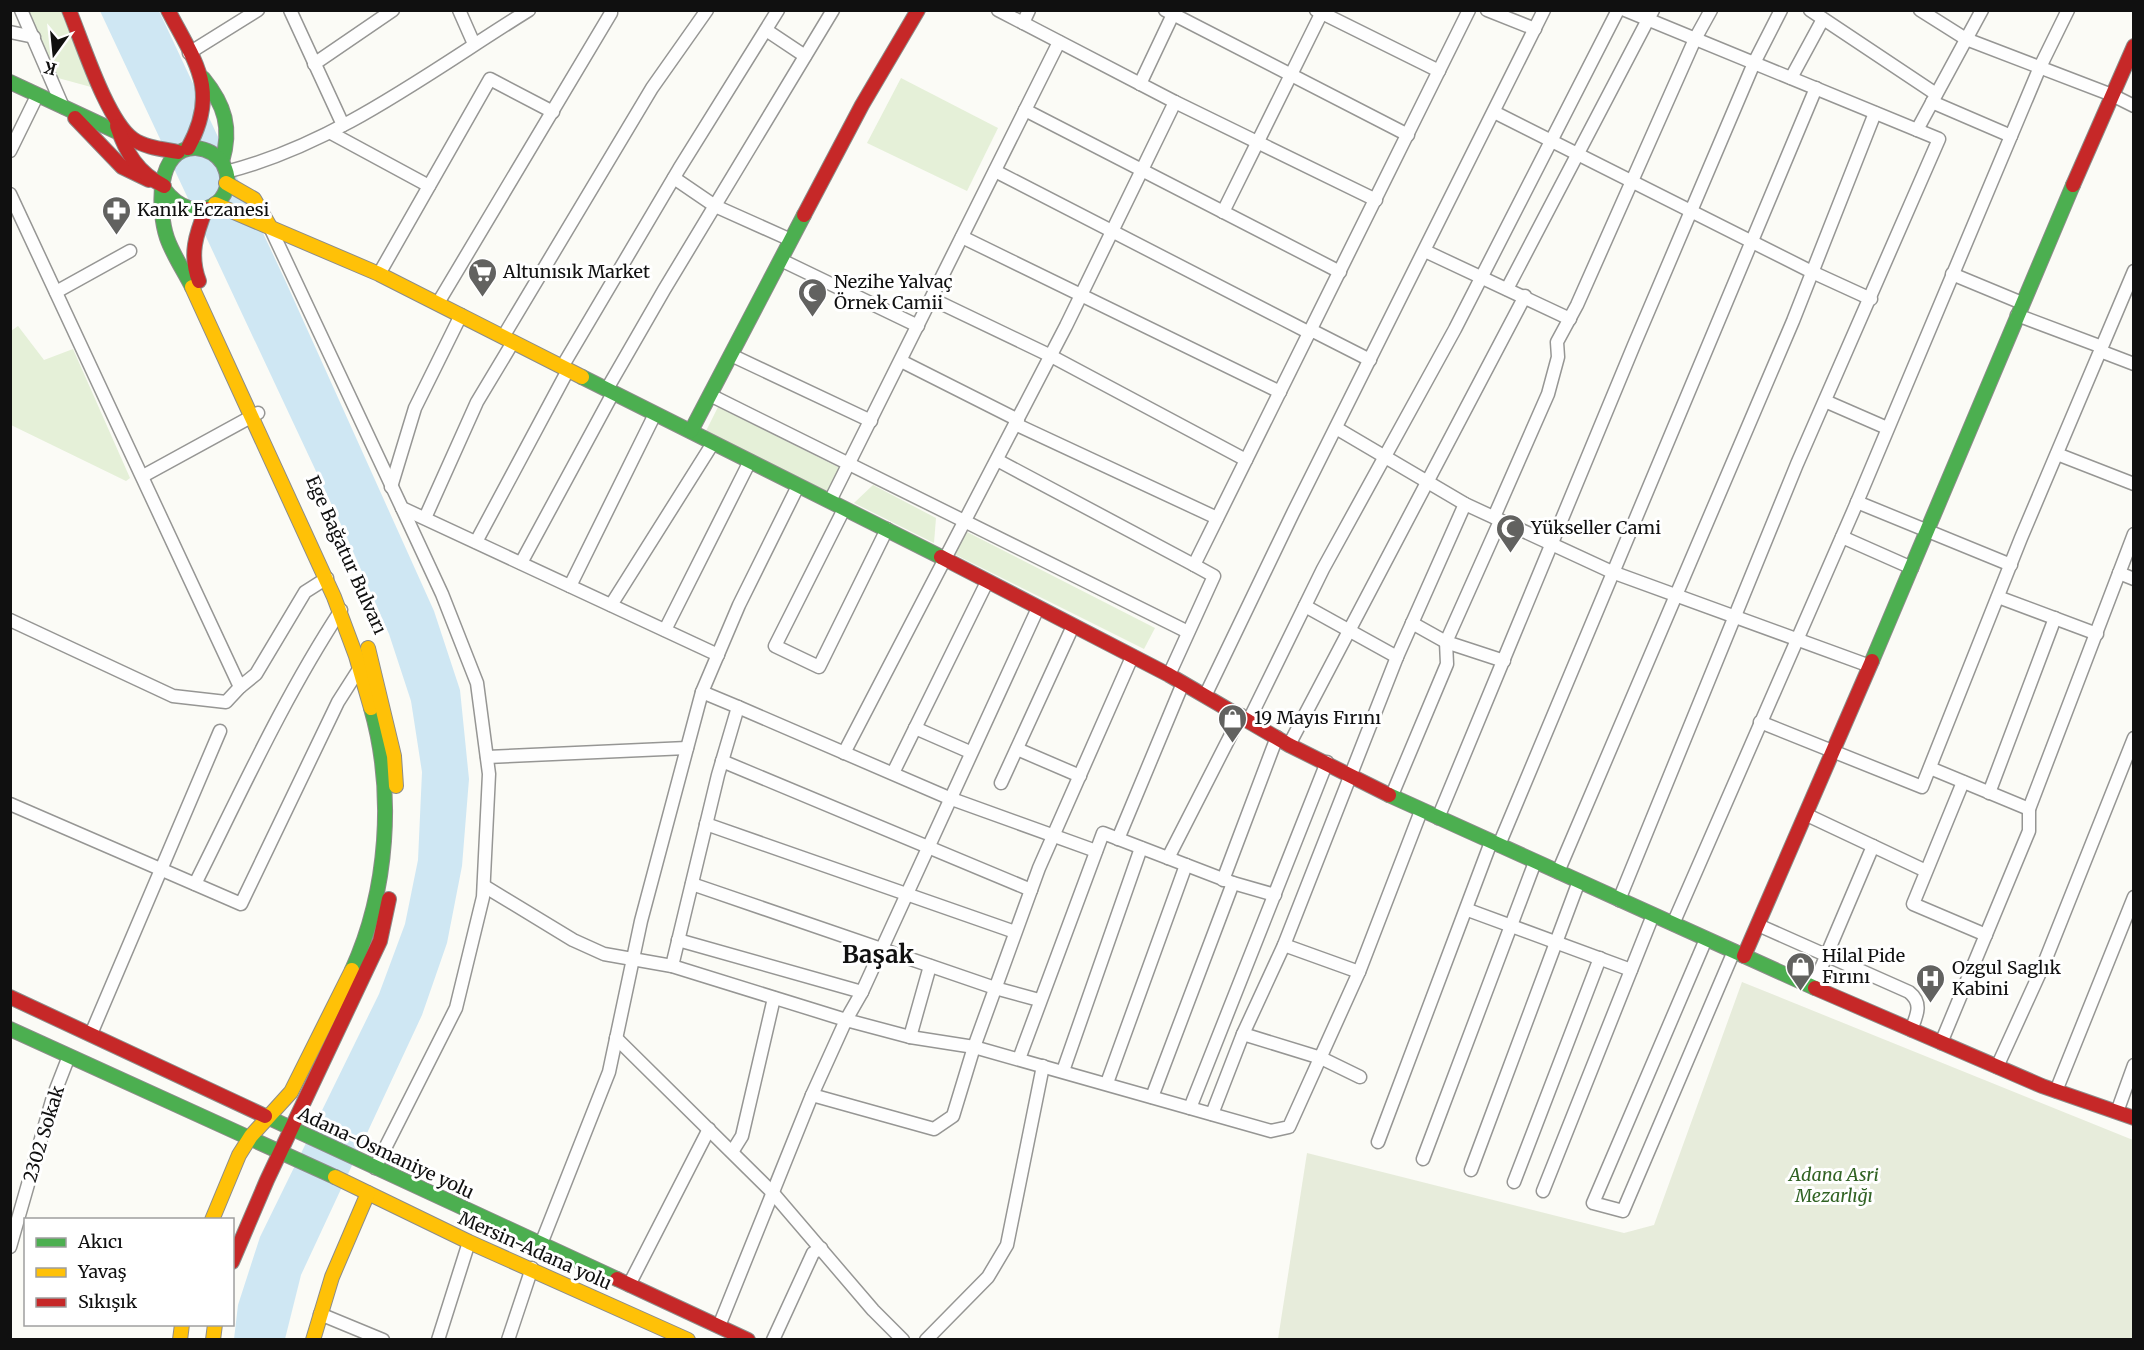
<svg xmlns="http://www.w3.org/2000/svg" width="2144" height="1350" viewBox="0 0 2144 1350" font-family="Merriweather,serif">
<rect width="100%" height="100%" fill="#fbfbf6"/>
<g fill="#e5f0d8">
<path d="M27,11H61L91,87L58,78Z"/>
<path d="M901,78L998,128L967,191L867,143Z"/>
<path d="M18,326L44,360L73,349L130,478L126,481L11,425V331Z"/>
<path d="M718,407L842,469L830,493L706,431Z"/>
<path d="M873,485L936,518L934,543L854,503Z"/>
<path d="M965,531L1155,628L1144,649L954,554Z"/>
</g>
<path fill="#e7ecdb" d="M1742,982L2133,1140V1339H1278L1307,1153L1624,1233L1654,1225Z"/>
<path fill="#cfe7f3" d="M100,11H159L285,280L434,611L460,690L469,779L462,866L447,943L422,1015L301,1275L285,1339H234L238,1305L260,1237L379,994L405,924L418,860L422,772L411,701L389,634L345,533Z"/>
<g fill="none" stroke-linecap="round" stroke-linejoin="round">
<defs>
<g id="street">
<path d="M21,10L63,107"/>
<path d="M290,10L343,125"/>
<path d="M459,10L474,44"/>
<path d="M998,10L1175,102L1376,200"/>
<path d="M1165,10L1408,135"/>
<path d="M1316,10L1439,71"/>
<path d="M1487,10L1535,29"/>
<path d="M1810,10L1936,94"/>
<path d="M1920,10L1966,39L2112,95L2134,106"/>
<path d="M1023,23L1029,10"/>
<path d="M766,30L805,56"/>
<path d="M10,32L34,37"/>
<path d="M189,53L258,10"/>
<path d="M314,64L393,10"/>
<path d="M1791,78L1823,19"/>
<path d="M1140,84L1175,10"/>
<path d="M1932,102L2011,136"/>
<path d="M1025,110L1340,272"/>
<path d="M1494,112L1812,272L1871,299"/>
<path d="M1917,130L1982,10"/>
<path d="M331,133L429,186"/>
<path d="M10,151L37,96"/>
<path d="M995,171L1310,333"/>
<path d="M226,172C337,144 432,70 529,10"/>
<path d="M674,178L715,206L791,240"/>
<path d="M10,194L240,687L226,702L173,696L10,620"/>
<path d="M1223,212L1323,10"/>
<path d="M269,225L402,508L718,655"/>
<path d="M962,237L1280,392"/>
<path d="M1425,251L1570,319"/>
<path d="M781,260L918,326"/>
<path d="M379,274L490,79L553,112"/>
<path d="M1952,274L2022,303"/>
<path d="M1507,289L1653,10"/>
<path d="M56,292L130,251"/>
<path d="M932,299L1051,356L1246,460"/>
<path d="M438,303L611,13"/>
<path d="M2017,315L2102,347"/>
<path d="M1311,330L1370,360"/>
<path d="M503,337L652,88L707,10"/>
<path d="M2100,351L2134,364"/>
<path d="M731,355L871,421"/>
<path d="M901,361L1018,420"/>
<path d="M562,367L679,169L778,10"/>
<path d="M607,389L664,290L833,10"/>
<path d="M710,395L1188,632"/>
<path d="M1825,401L1887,428"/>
<path d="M1015,424L1217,518"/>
<path d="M1336,428L1465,504L1612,572L1870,666"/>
<path d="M2057,454L2134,484"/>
<path d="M997,460L1194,565"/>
<path d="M143,476L258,413"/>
<path d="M391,487L415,408L461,315"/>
<path d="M830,501L1059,42"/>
<path d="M1857,502L2011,565"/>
<path d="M844,509L775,646L819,667L887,529"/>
<path d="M1494,517L1548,394L1558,357L1557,342L1577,305L1695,39L1711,10"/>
<path d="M425,518L477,402L513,342"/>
<path d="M1842,537L1912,568"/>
<path d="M476,542L568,370"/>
<path d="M521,563L613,393"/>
<path d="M2119,573L2134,579"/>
<path d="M570,586L655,414"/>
<path d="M1998,597L2097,634"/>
<path d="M611,605L713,443"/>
<path d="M1305,606L1397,657"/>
<path d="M1412,623L1446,642L1504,661"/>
<path d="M665,630L750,461"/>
<path d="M1169,675L1214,576L1194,565L1469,10"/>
<path d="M240,687L256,674L305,592L327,578"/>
<path d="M1205,696L1293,513L1544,10"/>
<path d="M738,707L949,798L1096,851"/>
<path d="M1249,720L1323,569L1455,329L1618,10"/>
<path d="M1760,722L1922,787L2021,538L2134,271"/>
<path d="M915,728L970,752"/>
<path d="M1289,745L1525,296"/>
<path d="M1017,749L1080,776"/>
<path d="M844,753L1066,326L1175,102"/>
<path d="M487,757L687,748"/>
<path d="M722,761L1031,890"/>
<path d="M1930,768L2029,809"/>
<path d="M893,773L987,582"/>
<path d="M1963,782L1913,904L1986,935"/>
<path d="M1001,783L1073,626"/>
<path d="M1989,793L2055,618"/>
<path d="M1392,795L1447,664L1446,642L1500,521"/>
<path d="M10,804L241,904L338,702L361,666"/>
<path d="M1807,815L1926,871"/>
<path d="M1438,818L1634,345L1754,63L1781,10"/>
<path d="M706,824L1015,932"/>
<path d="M1118,839L1183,683"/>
<path d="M1499,845L1816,88"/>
<path d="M1168,858L1241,715"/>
<path d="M1558,872L1793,321L1875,113"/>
<path d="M1223,880L1277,737"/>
<path d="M195,884C241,792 284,697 341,610"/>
<path d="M692,884L995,988L1039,1000"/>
<path d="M484,886L573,940L604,954L672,966L846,1020L862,992L1038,608"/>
<path d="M1619,900L1797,464L1939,139L1625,10"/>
<path d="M1468,910L1631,970"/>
<path d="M1673,924L1855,507L2040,67L2068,10"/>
<path d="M1758,925L1909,992C1923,1003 1917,1015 1911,1030"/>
<path d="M1706,939L1593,1203L1623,1211L1734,951"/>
<path d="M678,940L862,992"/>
<path d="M1284,945L1359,972"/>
<path d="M672,966L718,775L738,707L702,692L739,605L798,486"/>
<path d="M1813,987L1873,846"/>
<path d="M91,1034L220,731"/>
<path d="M1243,1034L1321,1058L1360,1077"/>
<path d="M910,1037L930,966"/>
<path d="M616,1038L772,1192L873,1310L903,1340"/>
<path d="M1941,1043L2029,831V809L2134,534"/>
<path d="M1019,1059L1103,833L1233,883L1275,895"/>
<path d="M1997,1067L2043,966L2134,738"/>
<path d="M1063,1071L1141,848"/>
<path d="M1107,1083L1186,865"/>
<path d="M2056,1091L2134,897"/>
<path d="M812,1095L934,1129L953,1116L974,1047L1039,868L1132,657"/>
<path d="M1152,1097L1233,883"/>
<path d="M1190,1108L1327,762"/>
<path d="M2117,1112L2134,1065"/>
<path d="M1212,1114L1243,1034L1284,945L1397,657L1465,504"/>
<path d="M1378,1142L1491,842"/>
<path d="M732,1152L742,1136L774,998"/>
<path d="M1423,1159L1535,862"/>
<path d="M375,1168L456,1008L483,897L489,774L477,683L442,594L402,508"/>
<path d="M1471,1170L1579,881"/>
<path d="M1514,1182L1600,958"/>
<path d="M1543,1191L1653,915"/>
<path d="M541,1244L609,1072L641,921L702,692"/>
<path d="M10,1247L53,1097L69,1056"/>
<path d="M629,1285L709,1129"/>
<path d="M320,1314L383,1340"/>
<path d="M719,1326L812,1095L846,1020L910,1037L974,1047L1271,1131L1289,1127L1359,972L1421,811"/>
<path d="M438,1340L469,1242"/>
<path d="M508,1340L532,1268"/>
<path d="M773,1340L813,1253L821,1248"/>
<path d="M926,1340L988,1277L1007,1245L1043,1066"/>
</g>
<g id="fast">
<path d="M203,78C225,105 232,128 222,162"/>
<path d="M10,82L128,137"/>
<path d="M164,189C196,232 242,199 223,164C217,154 206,149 196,148C155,147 158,211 167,238C173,255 184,271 192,287"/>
<path d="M582,377L941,557"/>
<path d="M691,431L804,215"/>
<path d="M1872,661L2073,185"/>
<path d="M1389,795L1815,988"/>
<path d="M352,970C388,891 395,792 371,708"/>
<path d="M10,1029L335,1177"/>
<path d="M265,1116L617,1279"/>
</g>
<g id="slow">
<path d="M226,183L254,199L269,225"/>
<path d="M215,204L379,274L582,377"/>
<path d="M192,287L334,597L356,656L371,708"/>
<path d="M368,648L394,756L396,786"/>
<path d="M335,1177L469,1242L688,1340"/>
<path d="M212,1220L239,1155L251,1136L291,1092L352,970"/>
<path d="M180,1340L182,1324"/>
<path d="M213,1340L215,1324"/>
<path d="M313,1340L332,1277L368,1193"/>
</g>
<g id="jam">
<path d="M69,10C82,41 107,121 133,139C146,148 163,149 178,152"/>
<path d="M168,10C195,62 220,90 188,148"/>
<path d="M75,118L122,167L149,180"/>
<path d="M117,126C126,153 138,173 164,186"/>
<path d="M2073,185L2134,46"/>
<path d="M804,215L862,105L918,10"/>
<path d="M199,281C189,255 196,234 206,209"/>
<path d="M941,557L1169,675L1289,745L1389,795"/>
<path d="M1744,956L1872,661"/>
<path d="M1815,988L2042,1086L2134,1118"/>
<path d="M10,997L265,1116"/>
<path d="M232,1262L267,1180L380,941L389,899"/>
<path d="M617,1279L748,1340"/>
</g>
</defs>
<use href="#street" stroke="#969694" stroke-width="15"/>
<use href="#fast" stroke="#8c8c8a" stroke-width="16"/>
<use href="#slow" stroke="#8c8c8a" stroke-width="16"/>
<use href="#jam" stroke="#8c8c8a" stroke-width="16"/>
<use href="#street" stroke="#fefefe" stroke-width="12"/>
<use href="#fast" stroke="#4caf50" stroke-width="14"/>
<use href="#slow" stroke="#ffc107" stroke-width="14"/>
<use href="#jam" stroke="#c62828" stroke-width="14"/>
</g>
<defs>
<symbol id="pharmacy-pin" viewBox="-11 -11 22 30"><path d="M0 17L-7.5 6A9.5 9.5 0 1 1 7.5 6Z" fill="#626260" stroke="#fff"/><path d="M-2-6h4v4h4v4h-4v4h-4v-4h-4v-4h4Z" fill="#fff"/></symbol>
<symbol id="supermarket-pin" viewBox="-11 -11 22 30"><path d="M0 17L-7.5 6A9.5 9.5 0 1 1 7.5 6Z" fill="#626260" stroke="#fff"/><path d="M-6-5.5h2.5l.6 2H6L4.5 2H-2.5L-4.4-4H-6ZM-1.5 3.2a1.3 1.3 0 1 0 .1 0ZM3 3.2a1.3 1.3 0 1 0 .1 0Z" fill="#fff"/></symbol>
<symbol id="mosque-pin" viewBox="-11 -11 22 30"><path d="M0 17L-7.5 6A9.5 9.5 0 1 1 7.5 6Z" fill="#626260" stroke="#fff"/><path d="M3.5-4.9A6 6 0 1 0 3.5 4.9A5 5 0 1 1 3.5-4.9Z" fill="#fff"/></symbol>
<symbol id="shop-pin" viewBox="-11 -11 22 30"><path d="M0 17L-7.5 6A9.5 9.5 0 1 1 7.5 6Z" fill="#626260" stroke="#fff"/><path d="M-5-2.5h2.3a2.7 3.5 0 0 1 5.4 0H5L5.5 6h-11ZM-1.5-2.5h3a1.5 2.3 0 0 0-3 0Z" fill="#fff"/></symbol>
<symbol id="hospital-pin" viewBox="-11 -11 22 30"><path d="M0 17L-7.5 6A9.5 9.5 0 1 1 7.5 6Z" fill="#626260" stroke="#fff"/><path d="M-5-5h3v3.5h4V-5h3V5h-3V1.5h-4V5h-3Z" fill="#fff"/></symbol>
</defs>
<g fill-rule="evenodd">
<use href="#pharmacy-pin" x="100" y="194" width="33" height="45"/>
<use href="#supermarket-pin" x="466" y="256" width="33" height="45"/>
<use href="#mosque-pin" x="796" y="276" width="33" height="45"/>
<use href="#mosque-pin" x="1494" y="512" width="33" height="45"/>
<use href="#shop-pin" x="1216" y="702" width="33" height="45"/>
<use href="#shop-pin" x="1784" y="950" width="33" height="45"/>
<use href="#hospital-pin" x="1914" y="962" width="33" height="45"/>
</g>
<g text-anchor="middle" stroke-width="6" stroke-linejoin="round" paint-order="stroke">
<g font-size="18" fill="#101010" stroke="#fff" text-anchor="start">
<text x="137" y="216">Kanık Eczanesi</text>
<text x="503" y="278">Altunısık Market</text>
<text x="834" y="288">Nezihe Yalvaç<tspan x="834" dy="21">Örnek Camii</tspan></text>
<text x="1531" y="534">Yükseller Cami</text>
<text x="1254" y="724">19 Mayıs Fırını</text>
<text x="1822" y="962">Hilal Pide<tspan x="1822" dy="21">Fırını</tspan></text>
<text x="1952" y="974">Ozgul Saglık<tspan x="1952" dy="21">Kabini</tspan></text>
</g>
<g font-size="18" fill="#101010" stroke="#fff">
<text transform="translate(346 555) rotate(66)" y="6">Ege Bağatur Bulvarı</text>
<text transform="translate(44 1134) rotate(-73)" y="6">2302 Sokak</text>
<text transform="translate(386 1153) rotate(25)" y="6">Adana-Osmaniye yolu</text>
<text transform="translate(535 1251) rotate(24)" y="6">Mersin-Adana yolu</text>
</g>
<g font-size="18" font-style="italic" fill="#316324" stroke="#fff">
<text x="1834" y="1181">Adana Asri<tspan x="1834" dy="21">Mezarlığı</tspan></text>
</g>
<g font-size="24" font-weight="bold" fill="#101010" stroke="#fff">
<text x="878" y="963">Başak</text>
</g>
</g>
<rect width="2144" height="1350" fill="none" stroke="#101010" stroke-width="24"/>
<rect x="24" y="1218" width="210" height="108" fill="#ffffff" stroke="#9f9f9f" stroke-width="1.5"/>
<rect x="36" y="1238" width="30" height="9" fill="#4caf50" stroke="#9f9f9f" stroke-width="1.5"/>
<text x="78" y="1248" font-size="18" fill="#101010">Akıcı</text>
<rect x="36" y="1268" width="30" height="9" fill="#ffc107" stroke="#9f9f9f" stroke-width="1.5"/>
<text x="78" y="1278" font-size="18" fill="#101010">Yavaş</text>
<rect x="36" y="1298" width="30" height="9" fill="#c62828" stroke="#9f9f9f" stroke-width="1.5"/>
<text x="78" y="1308" font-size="18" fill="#101010">Sıkışık</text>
<g transform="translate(54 54) rotate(195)" stroke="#ffffff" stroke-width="4.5" paint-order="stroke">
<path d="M0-4.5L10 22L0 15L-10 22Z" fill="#101010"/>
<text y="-9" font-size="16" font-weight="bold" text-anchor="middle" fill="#101010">K</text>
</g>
</svg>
